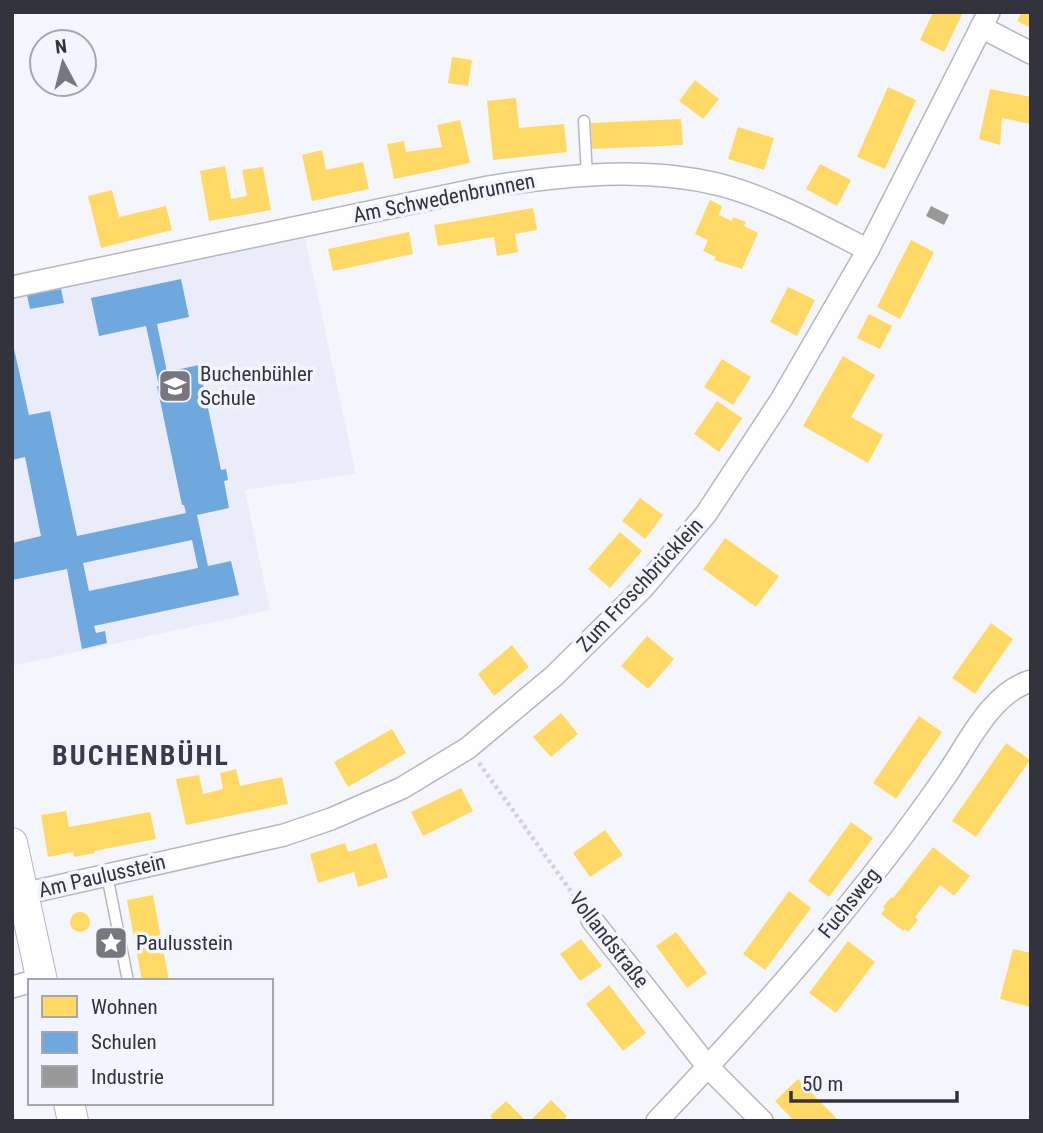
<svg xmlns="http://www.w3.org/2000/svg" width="1043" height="1133" viewBox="0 0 1043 1133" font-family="'Roboto Condensed',sans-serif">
<rect width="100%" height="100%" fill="#f5f6fb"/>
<path fill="#eaecf9" d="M305,237L356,474L245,490L270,610L12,666V298Z"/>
<g fill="#ffd966">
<path d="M933,12H963L944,52L920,40Z"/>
<path d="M1022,12H1031V28L1017,21Z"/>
<path d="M452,57L472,60L468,86L448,83Z"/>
<path d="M695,80L719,99L703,119L679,101Z"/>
<path d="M888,87L916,100L885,169L857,157Z"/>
<path d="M990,89L1031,97V124L1002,118L1000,145L979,139Z"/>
<path d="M516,98L519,128L564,124L567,152L493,160L487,101Z"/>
<path d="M681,119L683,145L592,149L591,123Z"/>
<path d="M460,120L470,163L394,179L387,144L404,141L406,152L442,147L437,125Z"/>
<path d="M738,127L774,138L764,170L728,159Z"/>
<path d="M322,150L326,170L363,162L369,189L312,201L302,155Z"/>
<path d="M820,164L851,180L837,206L806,189Z"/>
<path d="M225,166L231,199L247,196L242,170L263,167L271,210L209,221L200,171Z"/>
<path d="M112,190L119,217L166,206L172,230L101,248L88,196Z"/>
<path d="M710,200L722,206L719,215L732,221L733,217L746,222L744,226L758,233L742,269L714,260L716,257L703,251L708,240L695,234Z"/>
<path d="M533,208L537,230L515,234L518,252L497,256L494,237L438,246L434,225Z"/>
<path d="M409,232L413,254L333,271L328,249Z"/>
<path d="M911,240L934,252L900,319L877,307Z"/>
<path d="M788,287L815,300L797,336L770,322Z"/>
<path d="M869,314L892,326L880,349L857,338Z"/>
<path d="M843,356L875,375L851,417L883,435L868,463L803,426Z"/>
<path d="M722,359L751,377L733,405L704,387Z"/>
<path d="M717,401L742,418L719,452L694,434Z"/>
<path d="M640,498L663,515L645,539L622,521Z"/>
<path d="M620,532L642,551L610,588L588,569Z"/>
<path d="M725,538L779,576L756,607L703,569Z"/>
<path d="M991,623L1013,639L975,694L952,678Z"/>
<path d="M647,636L674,659L648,689L621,666Z"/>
<path d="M512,645L529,667L494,696L478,674Z"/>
<path d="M561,713L578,734L551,757L533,737Z"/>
<path d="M919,716L942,732L896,799L873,783Z"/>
<path d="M392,729L406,753L348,787L334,762Z"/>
<path d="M1006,743L1030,760L976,837L952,821Z"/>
<path d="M236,769L240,786L282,777L288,804L186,825L176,779L199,775L203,794L223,789L220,773Z"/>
<path d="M461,788L473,811L423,836L411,812Z"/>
<path d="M66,811L69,827L150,812L156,839L94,851L95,853L74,857L73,852L48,857L41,815Z"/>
<path d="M851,822L873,838L829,897L808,881Z"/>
<path d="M605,830L623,855L590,877L573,853Z"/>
<path d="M345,843L348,852L376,843L388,877L358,887L354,872L318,883L310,854Z"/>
<path d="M933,847L970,876L954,896L940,885L915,917L918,920L908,932L905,929L903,931L881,914L885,909L883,907L891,897L893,898Z"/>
<path d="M789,891L811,908L765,970L743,954Z"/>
<path d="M153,895L169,981H142L127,900Z"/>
<circle cx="80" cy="922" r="10"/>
<path d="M676,932L707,973L687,988L656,946Z"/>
<path d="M581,939L602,966L580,981L560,954Z"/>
<path d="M848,941L875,962L836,1013L809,993Z"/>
<path d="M1013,949L1031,953V1007L1000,999Z"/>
<path d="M609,985L646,1033L623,1051L586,1004Z"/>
<path d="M798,1079L839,1121H794L775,1101Z"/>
<path d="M551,1100L567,1116L563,1121H530Z"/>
<path d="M506,1101L526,1121H495L490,1116Z"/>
</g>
<g fill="#6fa8dc" fill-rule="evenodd">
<path d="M181,279L189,317L157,324L167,372L199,365L205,393L209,392L211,402L207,403L221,470L226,469L228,480L224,481L229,508L197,515L208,566L231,561L239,595L94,626L96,633L105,631L107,643L82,649L67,569L12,580V543L41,536L25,457L12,460V340L29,415L50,411L77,536L186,513L184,505H182L157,386H159L146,326L99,336L91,298ZM192,540L198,568L89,591L83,563Z"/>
<path d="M61,289L64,303L30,309L27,295Z"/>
</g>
<path fill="#999" d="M931,206L949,215L944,225L926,216Z"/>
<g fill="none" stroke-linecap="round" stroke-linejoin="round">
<defs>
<g id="lane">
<path d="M584,121L587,176"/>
<path d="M107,875L128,981"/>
</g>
<g id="street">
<path d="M981,27L1031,53"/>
<path d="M12,287L488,187C564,175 645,166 721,185C773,199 821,226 868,250"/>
<path d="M23,894L284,835L331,819L402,788L468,748L554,676L643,588L706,514L781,400L868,250L989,12"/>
<path d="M592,920L708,1067L762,1121"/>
<path d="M12,987L30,982"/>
<path d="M657,1121C760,1012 862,898 947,774C969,742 991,693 1031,681"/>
</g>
<g id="secondary">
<path d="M12,843L42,981"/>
<path d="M69,1103L73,1121"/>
</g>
</defs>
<use href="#lane" stroke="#b6b7be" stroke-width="13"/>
<use href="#street" stroke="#b6b7be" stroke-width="24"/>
<use href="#secondary" stroke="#b6b7be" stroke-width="32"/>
<path stroke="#d3d3d7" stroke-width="4.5" stroke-dasharray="3.5 3.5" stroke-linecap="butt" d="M479,763L580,904"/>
<use href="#lane" stroke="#fefefe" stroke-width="10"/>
<use href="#street" stroke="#fefefe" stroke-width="21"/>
<use href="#secondary" stroke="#fefefe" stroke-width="30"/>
</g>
<defs>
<symbol id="school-square" viewBox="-11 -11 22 22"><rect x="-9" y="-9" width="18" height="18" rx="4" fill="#76777f" stroke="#f2f4fe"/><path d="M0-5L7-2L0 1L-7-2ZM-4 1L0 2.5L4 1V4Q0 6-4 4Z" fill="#fff"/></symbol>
<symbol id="sight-square" viewBox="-11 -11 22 22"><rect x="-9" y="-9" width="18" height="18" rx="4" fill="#76777f" stroke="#f2f4fe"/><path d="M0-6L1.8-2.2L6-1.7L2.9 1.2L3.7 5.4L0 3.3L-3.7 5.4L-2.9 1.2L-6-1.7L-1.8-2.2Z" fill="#fff"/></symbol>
</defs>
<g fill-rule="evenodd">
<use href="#school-square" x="156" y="367" width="38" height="38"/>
<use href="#sight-square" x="92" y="924" width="38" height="38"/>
</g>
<g text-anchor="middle" stroke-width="7" stroke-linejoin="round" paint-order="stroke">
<g font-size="21" fill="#32333c" stroke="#f2f4fe">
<text transform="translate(444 198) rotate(-11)" y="7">Am Schwedenbrunnen</text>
<text transform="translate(640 585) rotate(-47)" y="7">Zum Froschbrücklein</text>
<text transform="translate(102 876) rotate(-13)" y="7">Am Paulusstein</text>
<text transform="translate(849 903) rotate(-51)" y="7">Fuchsweg</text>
<text transform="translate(609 940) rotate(52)" y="7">Vollandstraße</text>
</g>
<g font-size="21" fill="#32333c" stroke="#f2f4fe" text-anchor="start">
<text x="200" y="381">Buchenbühler<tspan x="200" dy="24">Schule</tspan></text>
<text x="136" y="950">Paulusstein</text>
</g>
<g font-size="28" font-weight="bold" letter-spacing="2" fill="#373b4d" stroke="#f2f4fe">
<text x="141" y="765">BUCHENBÜHL</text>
</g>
</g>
<rect width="1043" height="1133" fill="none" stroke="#32333c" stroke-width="28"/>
<rect x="28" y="979" width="245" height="126" fill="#f2f4fe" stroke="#a5a7b0" stroke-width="2"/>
<rect x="42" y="996" width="35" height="21" fill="#ffd966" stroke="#a5a7b0" stroke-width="2"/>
<text x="91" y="1014" font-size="21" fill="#32333c">Wohnen</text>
<rect x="42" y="1032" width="35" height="21" fill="#6fa8dc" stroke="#a5a7b0" stroke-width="2"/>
<text x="91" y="1049" font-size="21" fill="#32333c">Schulen</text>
<rect x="42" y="1066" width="35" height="21" fill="#999999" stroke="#a5a7b0" stroke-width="2"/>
<text x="91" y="1084" font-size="21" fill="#32333c">Industrie</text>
<g transform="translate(63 63) rotate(353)"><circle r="33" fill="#f2f4fe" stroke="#a5a7b0" stroke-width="2"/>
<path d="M0-5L12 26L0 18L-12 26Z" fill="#76777f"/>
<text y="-10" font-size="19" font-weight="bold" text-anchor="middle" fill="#32333c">N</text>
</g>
<path d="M791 1091v10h166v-10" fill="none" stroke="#32333c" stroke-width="3.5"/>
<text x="802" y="1091" font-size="21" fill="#32333c" stroke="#f2f4fe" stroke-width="5" paint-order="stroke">50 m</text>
</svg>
